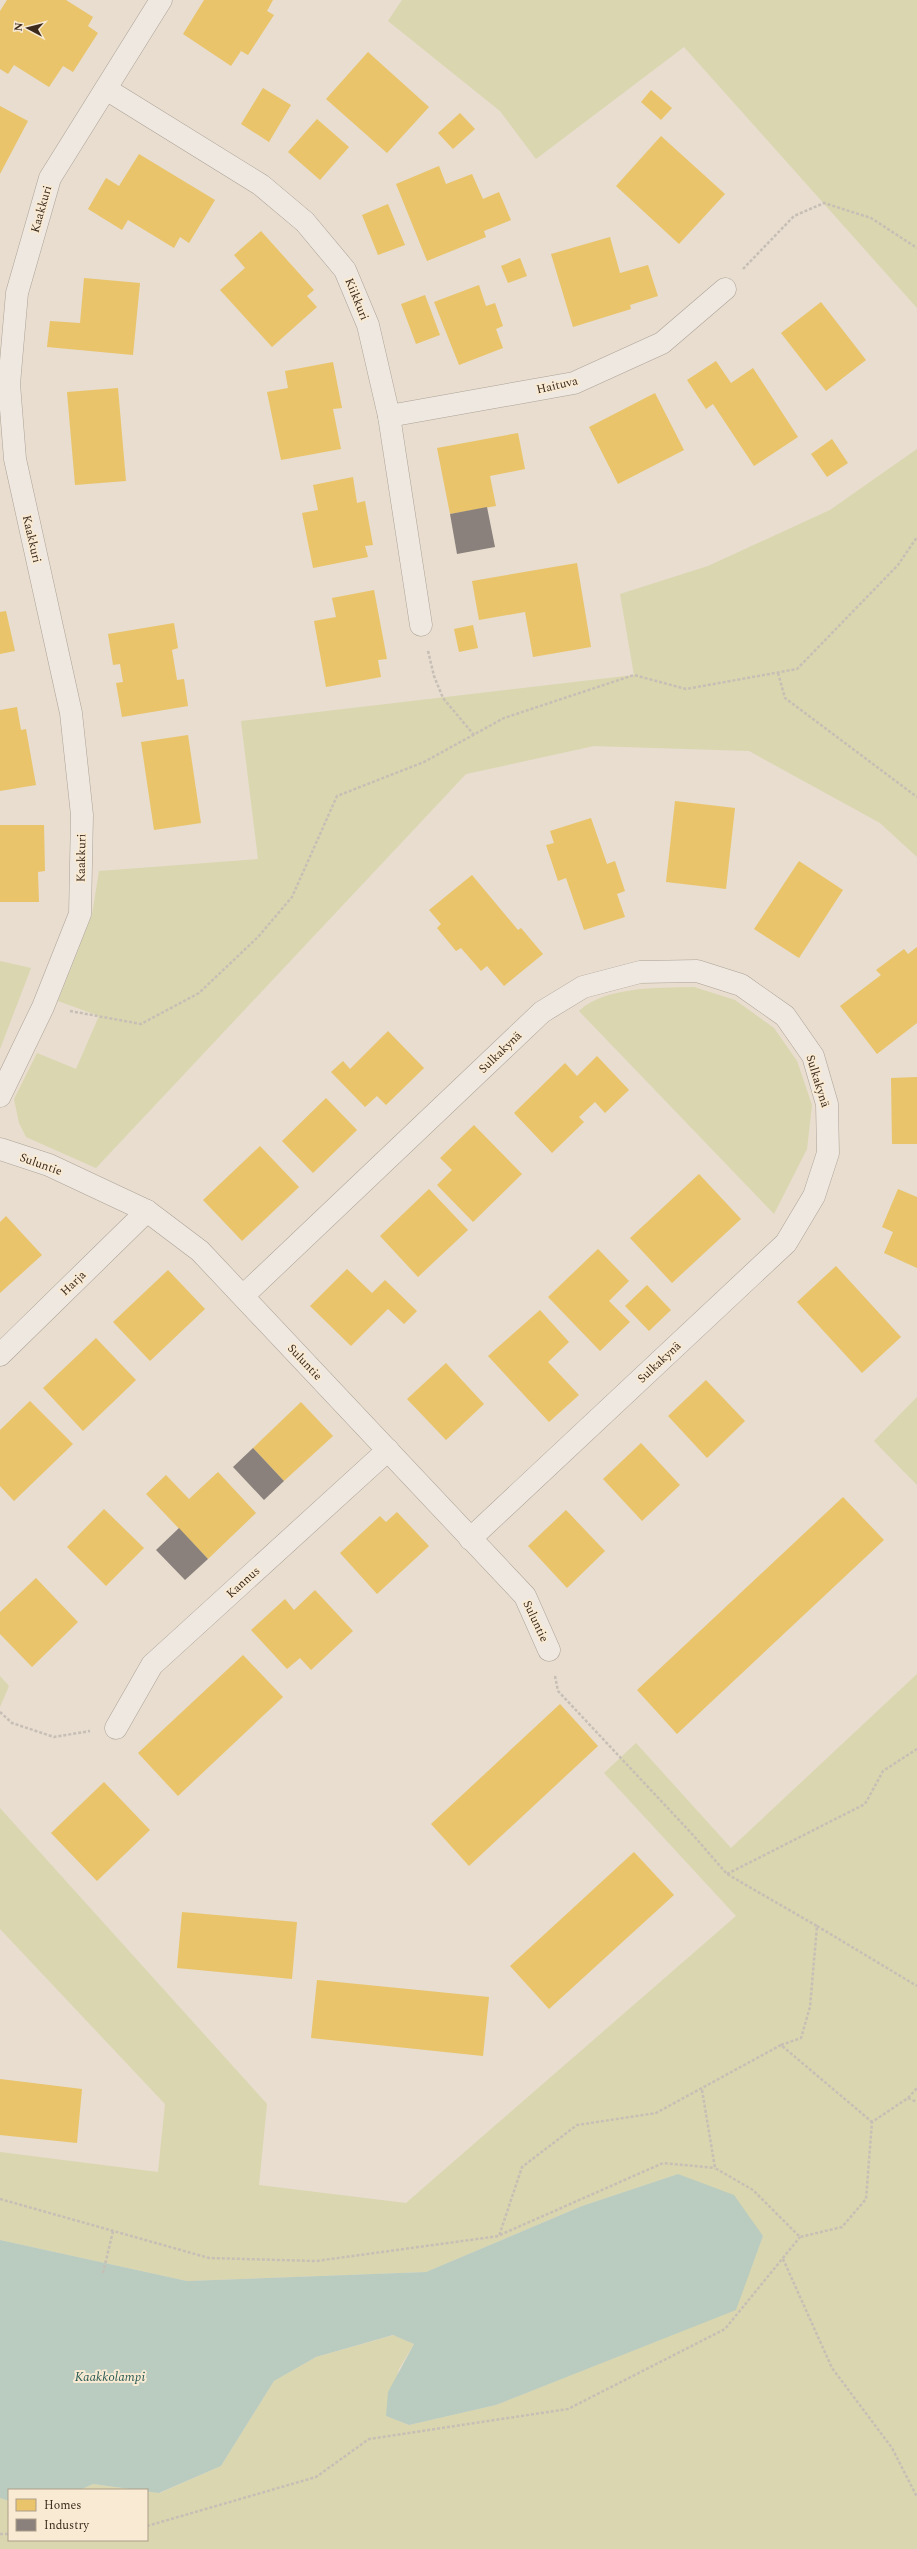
<svg xmlns="http://www.w3.org/2000/svg" width="917" height="2549" viewBox="0 0 917 2549" font-family="Spectral,serif">
<rect width="100%" height="100%" fill="#e8ddce"/>
<g fill="#dad6af">
<path d="M402,0H917V308L684,47L536,159L500,111L388,21Z"/>
<path d="M917,449V857L880,823L749,751L594,746L466,774L96,1168L26,1137L19,1123L14,1099L37,1053L76,1069L99,1016L58,1001L92,915L99,871L258,859L241,721L634,675L620,594L708,566L830,510Z"/>
<path d="M0,961L31,968L0,1049Z"/>
<path d="M694,987L735,1000L774,1028L797,1061L812,1105L807,1149L774,1214L579,1011C606,986 659,988 694,987Z"/>
<path d="M917,1397V1485L874,1441Z"/>
<path d="M917,1674V2549H0V2498L9,2501V2540H147V2491L160,2493L221,2466L274,2381L316,2357L394,2335L414,2344L399,2369L386,2416L409,2425L496,2405L735,2310L763,2236L678,2174L582,2206L426,2272L187,2281L0,2240V2152L158,2172L165,2104L0,1929V1808L267,2104L259,2185L406,2203L736,1916L604,1773L636,1743L731,1848Z"/>
<path d="M0,1676L9,1686L0,1707Z"/>
<path d="M93,2484L138,2490H80Z"/>
</g>
<path fill="#b9ccbf" d="M678,2174L734,2195L763,2236L736,2310L496,2405L409,2425L386,2416L388,2392L414,2344L393,2335L316,2357L274,2381L221,2466L159,2493L93,2484L80,2490H9V2501L0,2498V2240L187,2281L426,2272L582,2206Z"/>
<g fill="#e9c46a">
<path d="M7,0H66L93,17L88,26L98,33L73,72L63,66L49,87L14,65L8,74L0,69V11Z"/>
<path d="M204,0H273L267,11L274,15L248,55L241,51L231,66L183,34Z"/>
<path d="M368,52L429,107L387,153L326,99Z"/>
<path d="M263,88L291,105L269,142L241,124Z"/>
<path d="M651,90L672,108L661,120L641,102Z"/>
<path d="M0,106L28,121L0,174Z"/>
<path d="M460,113L475,129L453,149L438,133Z"/>
<path d="M317,119L349,147L320,180L288,152Z"/>
<path d="M661,136L725,194L679,244L616,186Z"/>
<path d="M139,154L215,200L189,243L180,237L174,248L128,220L122,230L88,209L106,178L119,186Z"/>
<path d="M439,166L446,184L472,174L483,199L499,192L511,220L484,231L486,237L427,261L396,184Z"/>
<path d="M388,204L405,245L378,255L362,215Z"/>
<path d="M261,231L314,290L307,296L317,307L272,347L220,290L245,268L234,255Z"/>
<path d="M610,237L620,273L648,265L658,296L630,305L631,309L573,327L551,254Z"/>
<path d="M520,258L527,276L508,283L501,266Z"/>
<path d="M84,278L140,283L133,355L47,347L50,321L80,323Z"/>
<path d="M479,285L486,306L495,303L503,326L496,329L503,348L459,365L434,302Z"/>
<path d="M425,295L440,335L416,344L401,304Z"/>
<path d="M821,302L866,360L826,391L781,333Z"/>
<path d="M716,361L731,383L753,368L798,437L754,466L713,404L706,409L687,380Z"/>
<path d="M333,362L342,408L333,409L341,449L281,460L267,392L288,388L285,371Z"/>
<path d="M118,388L126,481L75,485L67,392Z"/>
<path d="M655,393L684,450L618,484L589,427Z"/>
<path d="M518,433L525,469L490,476L496,506L450,514L437,448Z"/>
<path d="M832,439L848,463L827,477L811,454Z"/>
<path d="M353,477L357,503L365,501L373,545L365,546L368,557L313,568L302,513L318,510L313,485Z"/>
<path d="M577,563L591,647L533,657L525,612L479,620L472,581Z"/>
<path d="M374,590L387,659L378,660L381,677L326,687L314,621L336,617L332,598Z"/>
<path d="M6,611L15,651L0,654V612Z"/>
<path d="M174,623L178,648L172,650L177,680L184,679L188,706L122,717L116,683L123,682L120,664L113,665L108,634Z"/>
<path d="M473,625L478,648L459,652L454,629Z"/>
<path d="M17,707L21,730L26,729L36,785L0,791V710Z"/>
<path d="M188,735L201,823L154,830L141,742Z"/>
<path d="M675,801L735,808L726,889L666,882Z"/>
<path d="M591,818L607,864L615,861L625,891L617,894L625,917L584,930L566,878L558,881L546,845L554,843L550,831Z"/>
<path d="M0,825H44L45,871L38,872L39,902H0Z"/>
<path d="M799,861L843,890L799,958L754,929Z"/>
<path d="M472,875L518,930L521,928L543,954L504,986L487,966L481,971L461,948L456,951L437,928L441,924L429,910Z"/>
<path d="M917,947V1023L877,1054L840,1006L881,975L876,970L904,949L908,954Z"/>
<path d="M388,1031L424,1068L386,1105L377,1096L365,1107L331,1072L343,1061L350,1069Z"/>
<path d="M597,1056L629,1090L605,1113L595,1102L579,1117L584,1122L552,1153L514,1113L565,1063L577,1076Z"/>
<path d="M917,1077V1144H892L891,1078Z"/>
<path d="M326,1098L357,1130L313,1173L282,1141Z"/>
<path d="M474,1125L522,1174L473,1222L437,1185L452,1170L440,1158Z"/>
<path d="M260,1146L299,1187L242,1241L203,1200Z"/>
<path d="M699,1174L741,1219L672,1283L630,1238Z"/>
<path d="M429,1189L468,1230L418,1277L380,1236Z"/>
<path d="M898,1189L917,1197V1268L884,1253L893,1232L882,1227Z"/>
<path d="M6,1216L42,1255L0,1293V1222Z"/>
<path d="M598,1249L629,1281L609,1301L630,1322L600,1351L548,1297Z"/>
<path d="M836,1266L901,1337L862,1373L797,1302Z"/>
<path d="M347,1269L372,1293L385,1280L417,1311L404,1324L388,1309L351,1346L310,1306Z"/>
<path d="M168,1270L205,1309L150,1361L113,1322Z"/>
<path d="M647,1285L671,1310L649,1331L625,1306Z"/>
<path d="M540,1310L569,1342L548,1362L579,1395L549,1422L488,1356Z"/>
<path d="M96,1338L136,1380L83,1431L43,1388Z"/>
<path d="M446,1363L484,1404L446,1440L407,1399Z"/>
<path d="M706,1380L745,1421L707,1458L668,1416Z"/>
<path d="M30,1401L73,1444L14,1501L0,1486V1430Z"/>
<path d="M301,1402L333,1436L284,1481L253,1448Z"/>
<path d="M641,1443L680,1485L642,1521L603,1479Z"/>
<path d="M218,1472L256,1513L208,1559L146,1494L166,1475L189,1499Z"/>
<path d="M843,1497L884,1540L677,1734L637,1690Z"/>
<path d="M104,1509L144,1548L106,1586L67,1547Z"/>
<path d="M566,1510L605,1551L567,1588L528,1546Z"/>
<path d="M397,1512L429,1546L377,1594L340,1553L380,1516L386,1522Z"/>
<path d="M36,1578L78,1622L32,1667L0,1634V1612Z"/>
<path d="M315,1590L353,1631L311,1670L300,1658L287,1669L251,1630L285,1599L294,1610Z"/>
<path d="M243,1655L283,1697L178,1796L138,1753Z"/>
<path d="M560,1704L598,1746L469,1866L431,1824Z"/>
<path d="M104,1782L150,1830L97,1881L51,1833Z"/>
<path d="M634,1852L674,1895L549,2009L510,1966Z"/>
<path d="M182,1912L297,1922L292,1979L177,1968Z"/>
<path d="M317,1980L489,1997L483,2056L311,2038Z"/>
<path d="M0,2079L82,2089L77,2143L0,2135Z"/>
</g>
<g fill="#8a817c">
<path d="M487,507L495,547L457,554L450,514Z"/>
<path d="M253,1448L284,1481L264,1500L233,1467Z"/>
<path d="M179,1528L208,1559L185,1580L156,1550Z"/>
</g>
<g fill="none" stroke-linecap="round" stroke-linejoin="round">
<defs>
<g id="minor">
<path d="M106,89L261,185L305,222L345,270L368,325L389,416L421,625"/>
<path d="M389,416L574,383L662,343L725,289"/>
<path d="M0,1096L43,1007L80,914L82,815L71,713L15,459L9,384L17,293L50,178L161,0"/>
<path d="M0,1149L49,1165L147,1211L200,1251L525,1596L549,1650"/>
<path d="M243,1296L542,1012L583,987L640,972L697,971L741,985L785,1016L813,1056L827,1104L828,1153L814,1196L786,1243L470,1539"/>
<path d="M0,1355L147,1211"/>
<path d="M116,1728L152,1665L388,1450"/>
</g>
</defs>
<use href="#minor" stroke="#ada296" stroke-width="23"/>
<g stroke="#c7bfb6" stroke-width="2.5" stroke-dasharray="3 2" stroke-linecap="butt">
<path d="M743,269L794,216L824,203L871,218L917,248"/>
<path d="M428,651L434,676L443,698L474,735"/>
<path d="M778,673L785,698L917,797"/>
<path d="M70,1011L141,1024L199,993L258,937L292,897L337,796L424,762L504,718L634,675L686,689L797,669L898,565L917,537"/>
<path d="M555,1676L558,1691L693,1835L727,1874L817,1926L810,2007L801,2038L781,2045L872,2122"/>
<path d="M0,1712L12,1723L54,1737L90,1731"/>
<path d="M727,1874L865,1804L883,1771L917,1749"/>
<path d="M817,1926L917,1986"/>
<path d="M702,2090L715,2168L753,2190L800,2237L842,2227L866,2199L872,2122L908,2098L917,2088"/>
<path d="M908,2098L917,2102"/>
<path d="M0,2199L209,2258L316,2261L499,2236L522,2167L577,2125L656,2113L781,2045"/>
<path d="M500,2235L663,2163L715,2168"/>
<path d="M783,2259L832,2368L892,2448L917,2497"/>
<path d="M103,2273L113,2231"/>
<path d="M147,2526L316,2477L369,2439L568,2409L725,2329L800,2237"/>
<path d="M0,2534H9"/>
</g>
<use href="#minor" stroke="#eee8e0" stroke-width="22"/>
</g>
<g text-anchor="middle" stroke-width="4" stroke-linejoin="round" paint-order="stroke">
<g font-size="12" fill="#3c2a1d" stroke="#f8ead3">
<text transform="translate(41 209) rotate(-74)" y="4">Kaakkuri</text>
<text transform="translate(357 299) rotate(68)" y="4">Kiikkuri</text>
<text transform="translate(557 385) rotate(-13)" y="4">Haituva</text>
<text transform="translate(32 539) rotate(77)" y="4">Kaakkuri</text>
<text transform="translate(81 858) rotate(-89)" y="4">Kaakkuri</text>
<text transform="translate(500 1052) rotate(-44)" y="4">Sulkakynä</text>
<text transform="translate(818 1081) rotate(73)" y="4">Sulkakynä</text>
<text transform="translate(41 1164) rotate(20)" y="4">Suluntie</text>
<text transform="translate(73 1283) rotate(-44)" y="4">Harja</text>
<text transform="translate(305 1362) rotate(47)" y="4">Suluntie</text>
<text transform="translate(659 1362) rotate(-43)" y="4">Sulkakynä</text>
<text transform="translate(243 1582) rotate(-42)" y="4">Kannus</text>
<text transform="translate(536 1621) rotate(65)" y="4">Suluntie</text>
</g>
<g font-size="13" font-style="italic" fill="#2b5d56" stroke="#f8ead3">
<text x="110" y="2381">Kaakkolampi</text>
</g>
</g>
<rect x="8" y="2489" width="140" height="52" fill="#f8ead3" stroke="#ad9d8a"/>
<rect x="16" y="2499" width="20" height="12" fill="#e9c46a" stroke="#ad9d8a"/>
<text x="44" y="2509" font-size="12" fill="#3c2a1d">Homes</text>
<rect x="16" y="2519" width="20" height="12" fill="#8a817c" stroke="#ad9d8a"/>
<text x="44" y="2529" font-size="12" fill="#3c2a1d">Industry</text>
<g transform="translate(28 28) rotate(277)" stroke="#f8ead3" stroke-width="3" paint-order="stroke">
<path d="M0-3L7 15L0 10L-7 15Z" fill="#3c2a1d"/>
<text y="-6" font-size="11" font-weight="bold" text-anchor="middle" fill="#3c2a1d">N</text>
</g>
</svg>
